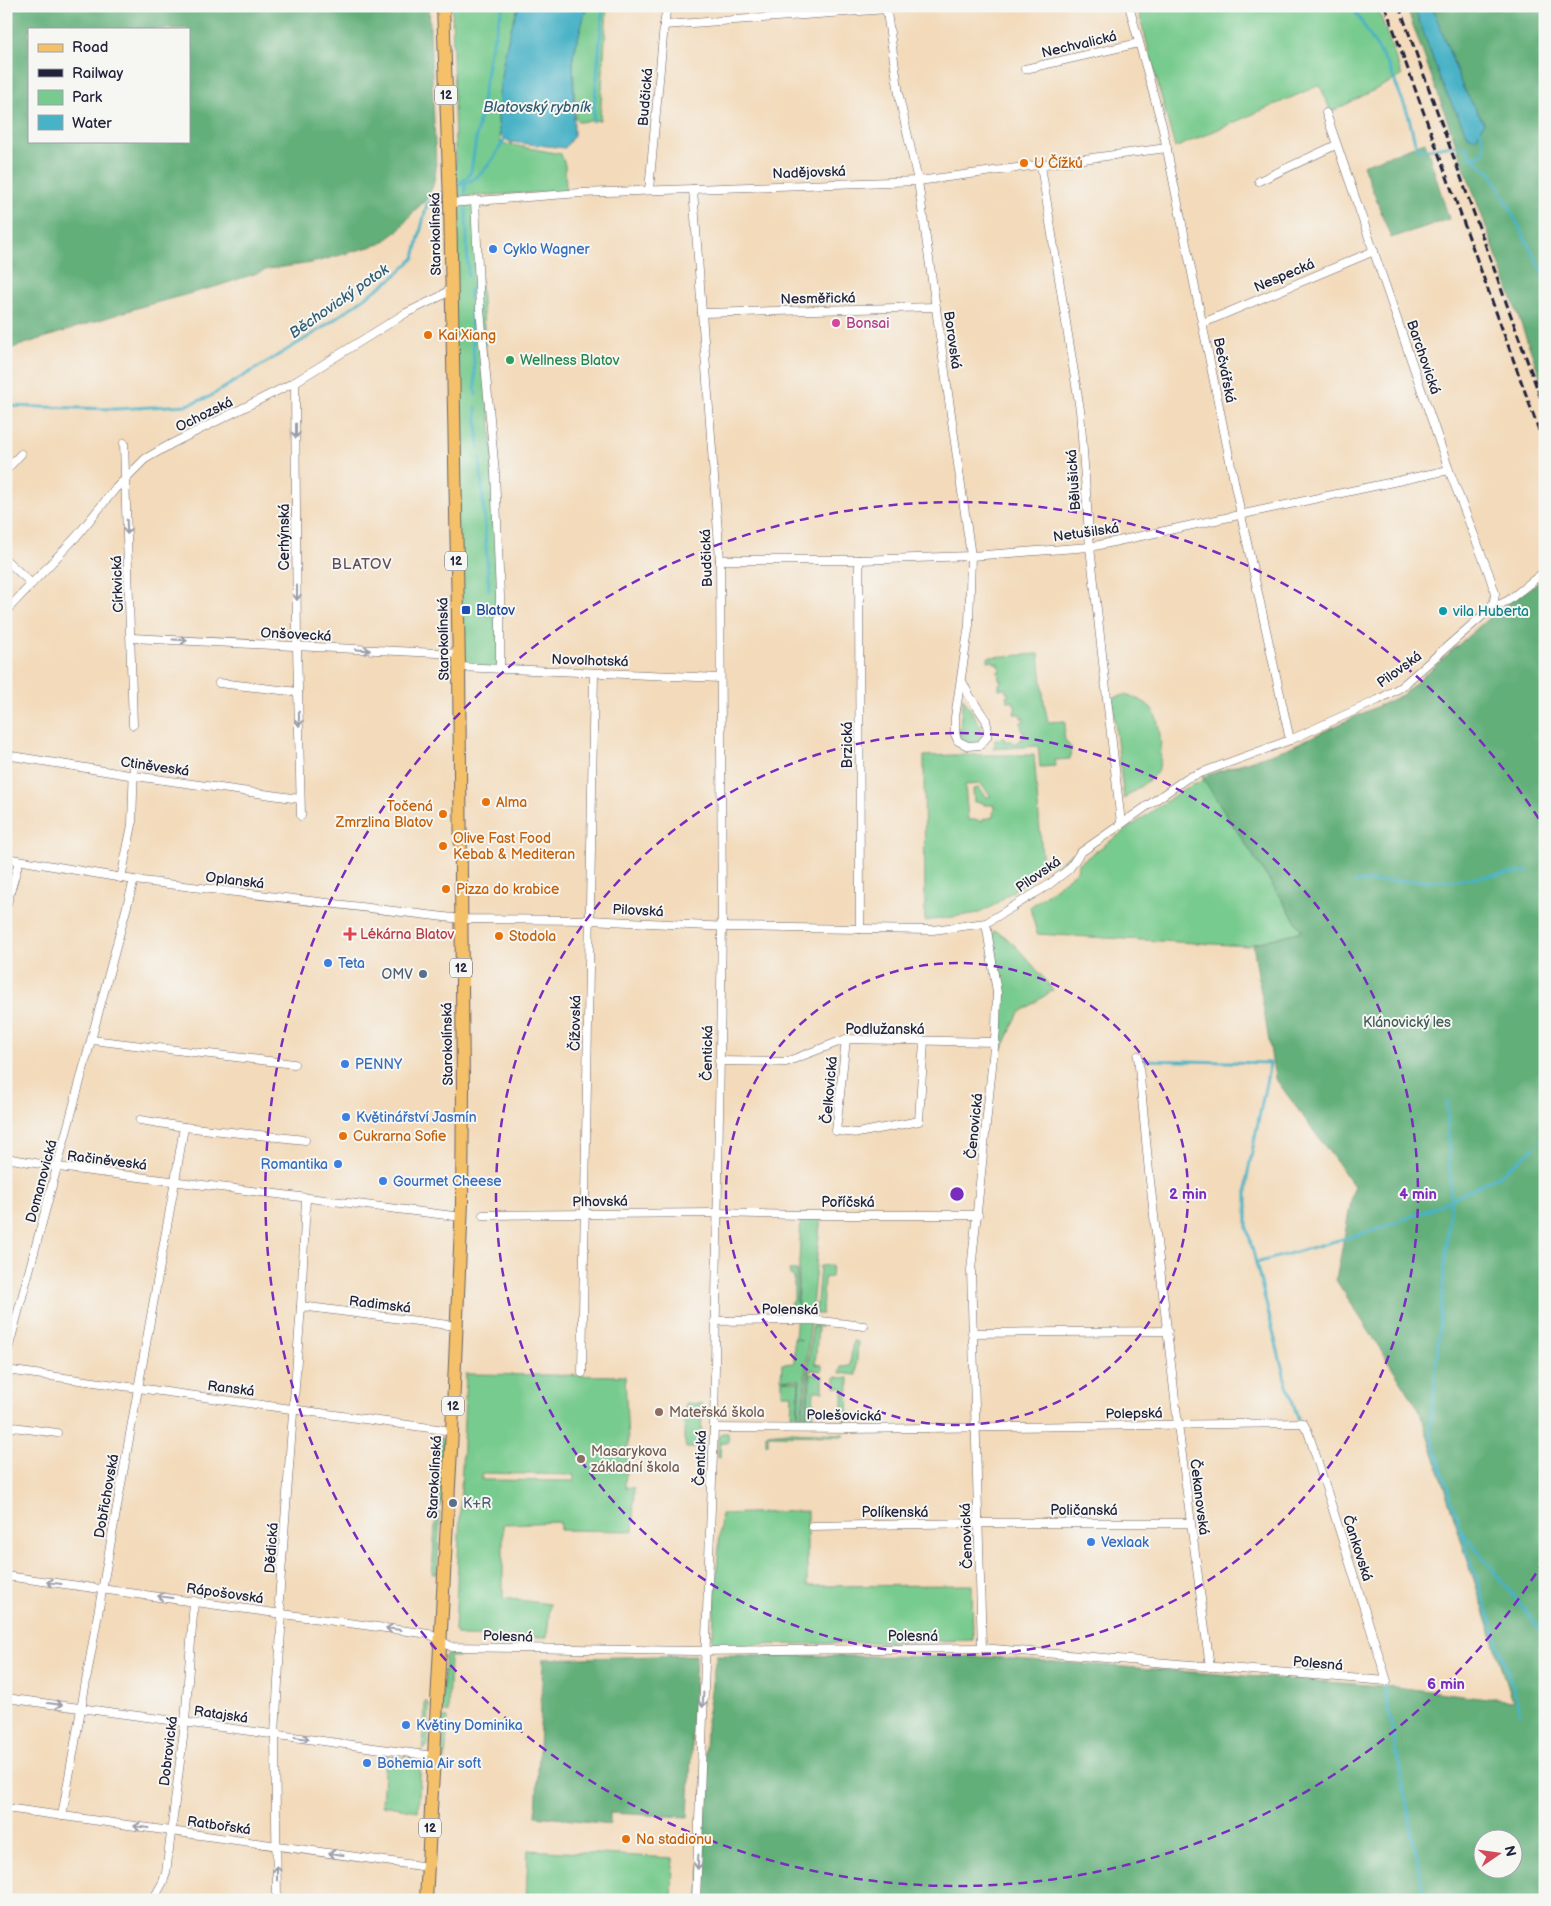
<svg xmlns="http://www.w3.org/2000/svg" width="1551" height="1906" viewBox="0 0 1551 1906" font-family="'Balsamiq Sans',sans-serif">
<rect width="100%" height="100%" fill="#f6f6f2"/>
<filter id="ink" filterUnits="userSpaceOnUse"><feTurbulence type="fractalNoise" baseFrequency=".02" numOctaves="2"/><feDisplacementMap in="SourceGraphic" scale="10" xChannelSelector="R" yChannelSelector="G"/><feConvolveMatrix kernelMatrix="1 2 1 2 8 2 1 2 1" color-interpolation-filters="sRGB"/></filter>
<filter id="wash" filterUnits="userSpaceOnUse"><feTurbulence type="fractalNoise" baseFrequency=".0096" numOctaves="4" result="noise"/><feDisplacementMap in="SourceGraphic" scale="20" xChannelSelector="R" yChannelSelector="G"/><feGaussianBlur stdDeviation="1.12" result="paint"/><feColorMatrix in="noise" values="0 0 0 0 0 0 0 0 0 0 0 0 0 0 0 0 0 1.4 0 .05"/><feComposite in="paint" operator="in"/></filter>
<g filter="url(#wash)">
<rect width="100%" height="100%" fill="#f3daba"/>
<g fill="#78cb8e" stroke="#4d7664" fill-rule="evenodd">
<path d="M452,6H519C506,36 499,79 498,112C497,122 500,133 501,143L561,154L565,165L566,191L456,197Z"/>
<path d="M587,6H607L600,120L579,122L575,118L573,56Z"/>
<path d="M1137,6H1377L1402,76L1331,112L1320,85L1175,148Z"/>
<path d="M475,200L496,500L500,669L459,667L450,203Z"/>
<path d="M1039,654L1044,703L1048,722L1065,721C1066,732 1060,738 1071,747L1070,759L1055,760L1056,766L1040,767L1038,746L992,749L995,745V739L1004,738V741H1012L1013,743H1018V741L1022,740V736L1025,735L1024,732H1022L1021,722L1024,721V718H1021V714H1014L1016,705H1014L1013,701H1007L1006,696H1009V693H1006V689H999V684L1001,683V680H999L998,671H1000V667H998V663H994V661H988V657Z"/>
<path d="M1125,695C1135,698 1146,701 1152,709C1161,720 1164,760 1157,772C1152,779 1131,793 1124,799L1112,698Z"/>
<path d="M963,698L982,728L981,737L975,743L962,740L959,736Z"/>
<path d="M955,755H1034L1043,868L993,906L979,913L925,921L924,756ZM981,784L991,796L987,797L979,788L973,789L974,802L984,803V805H994L993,817L984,819L981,822L978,820H968L965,785Z"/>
<path d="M1240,764L1223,809L1302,931L1253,944L1248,946L1037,934L1030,907L1077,871L1078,864L1182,790Z"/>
<path d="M1073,853L1063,868L1052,876L1050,870Z"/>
<path d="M994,931C1008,932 1043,978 1053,990L1018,1014L1002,1050H999L1001,996L991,934Z"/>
<path d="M821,1214L801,1420L798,1419L800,1380L781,1379L782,1364L794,1363V1339L802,1340L795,1338L797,1314L790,1313L791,1301H794V1277L790,1275L789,1270H797V1314L801,1215Z"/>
<path d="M832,1265L831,1277L824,1278L822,1314H816L820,1266Z"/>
<path d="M813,1322L821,1324V1327H815L818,1329L815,1364L822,1365V1371L810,1370L805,1422H802Z"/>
<path d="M853,1341L858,1342L856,1375L840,1373L841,1367L850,1366Z"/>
<path d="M466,1374L625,1376L628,1443L625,1487L634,1488L633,1531L560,1530V1522L503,1524V1598L550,1604L547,1637L462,1636L457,1634L455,1630ZM482,1473L574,1475V1481L482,1480Z"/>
<path d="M811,1374L823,1376V1391H814L812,1422H806Z"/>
<path d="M835,1377L849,1378L848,1420H843V1388L835,1387Z"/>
<path d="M782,1380L799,1382L797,1419H791L792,1394H782Z"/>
<path d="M685,1403L702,1404L701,1448H686L684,1438Z"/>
<path d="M788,1432L844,1434V1436L768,1435V1444H766V1434Z"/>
<path d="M722,1433H728V1442H721L720,1457H718V1438Z"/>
<path d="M440,1437L444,1440L441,1507H436Z"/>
<path d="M807,1511V1586L972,1585L973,1640L712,1646L721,1514Z"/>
<path d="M436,1512H440L437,1573H432Z"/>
<path d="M453,1653H458V1657H450L448,1713L441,1710L445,1656Z"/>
<path d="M425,1701L429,1704L428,1746L423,1750Z"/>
<path d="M444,1718H448L445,1760H439L441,1719Z"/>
<path d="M385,1756L421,1760L418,1811L382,1805Z"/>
<path d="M528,1850L673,1858L672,1900H526Z"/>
</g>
<g fill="#62af79" stroke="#42685a" fill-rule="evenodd">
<path d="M6,6H429L436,169L433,186L427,199L414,211L398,231L380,244L312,263L269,269L218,286L140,307L6,350ZM29,29H189V141H29Z"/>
<path d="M1406,6H1414L1442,84L1469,137L1484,123L1463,88L1432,6H1545V390Z"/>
<path d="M1425,142L1449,219L1391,238L1363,165Z"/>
<path d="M1545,577V1900H699L706,1726L716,1655L989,1657L1395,1687L1513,1701L1419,1409L1336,1280L1354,1186L1275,1078L1253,944L1302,931L1202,777L1288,748L1402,695L1493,614ZM1484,1838H1514V1868H1484Z"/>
<path d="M696,1655L688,1817L610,1813V1824L536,1816L543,1659Z"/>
</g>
<g fill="#48b2c6" stroke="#356a80">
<path d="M519,6H587L573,56L574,135L565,148L510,142L500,135C499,128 497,119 498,112C499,80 506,36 519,6Z"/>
<path d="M1414,6H1432L1463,88L1484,123L1476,138L1469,137L1442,84Z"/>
</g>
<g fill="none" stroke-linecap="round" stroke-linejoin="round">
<g stroke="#48b2c6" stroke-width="3">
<path d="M1352,6L1389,67L1408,114L1415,142L1419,149C1436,151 1450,141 1467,148L1471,157L1492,174L1545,277"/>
<path d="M593,121L603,6"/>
<path d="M1471,157L1483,154L1484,146L1480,129"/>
<path d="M465,184V193"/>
<path d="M460,185C481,181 496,156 505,138"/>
<path d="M452,188L467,178L471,171L490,51L503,6"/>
<path d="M466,209L468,276"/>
<path d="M470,289V298"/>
<path d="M471,312L476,395"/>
<path d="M6,406L116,409L187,405L209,397L318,331L394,277L414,258L427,204L445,193"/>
<path d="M476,407L479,448"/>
<path d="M480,458L489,590"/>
<path d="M1355,882L1456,880L1528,871"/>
<path d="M1142,1060L1270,1063L1247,1177V1228L1256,1263"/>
<path d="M1447,1101L1451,1200L1430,1432L1460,1529L1545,1635"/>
<path d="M1541,1141L1545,1136"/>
<path d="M1298,1418L1285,1379L1256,1263L1375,1230L1434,1208L1500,1175L1534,1148"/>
<path d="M1461,1532L1515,1694L1520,1714"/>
<path d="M1384,1686L1425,1900"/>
</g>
</g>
</g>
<g filter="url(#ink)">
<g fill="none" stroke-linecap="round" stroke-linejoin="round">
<defs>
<g id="minor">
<path d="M886,6L900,101L918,181L971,556L969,625L955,717V734L958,741L968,746L980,745L987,737L988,731L986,720L969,695L961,679"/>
<path d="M1129,6L1162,125L1241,515L1290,740"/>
<path d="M664,25L887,9L898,6"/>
<path d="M1025,69L1139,43"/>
<path d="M1326,113L1449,470L1489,574L1495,593L1494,601L1490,609"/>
<path d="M1041,166L1080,410L1090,547L1121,823"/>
<path d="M1259,181L1336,145"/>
<path d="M693,189L720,560L722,926L714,1428L696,1900"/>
<path d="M649,190L664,25L667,6"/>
<path d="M475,200L480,309L495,473L500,596V669"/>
<path d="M450,203L580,193L918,181L1167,148"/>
<path d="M702,313L936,307"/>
<path d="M1203,323L1374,251"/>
<path d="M295,382L297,646L301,816"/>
<path d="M124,443L133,725"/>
<path d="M6,470L21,454"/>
<path d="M6,560L31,583"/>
<path d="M720,560H859L971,556L1090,547L1449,470"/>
<path d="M859,560L860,929"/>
<path d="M6,611L76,537L115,489L145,459L171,444L295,382L406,313L441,296L452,288"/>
<path d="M132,638L458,654"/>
<path d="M459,667L720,678"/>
<path d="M219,683L298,692"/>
<path d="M6,755L135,776L300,799"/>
<path d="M6,858L134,880L461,919L590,920L728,927L933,930L986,923L1047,886L1069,869L1080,853L1187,778L1290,740L1378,700L1401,687L1490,609L1509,600L1545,571"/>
<path d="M121,878L132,825L134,761"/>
<path d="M6,907L19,861"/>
<path d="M846,1039L836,1131L858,1133L919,1121L924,1041"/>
<path d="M92,1040L294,1064"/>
<path d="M1138,1056L1149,1172L1178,1425L1210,1667"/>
<path d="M719,1061L786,1062L846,1039L995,1042"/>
<path d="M184,1127L305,1140"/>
<path d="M6,1158L58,1167L462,1217"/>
<path d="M483,1215L717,1213L801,1215H978"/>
<path d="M301,1306L456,1326"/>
<path d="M715,1321L812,1320L864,1326"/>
<path d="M972,1333L1168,1331"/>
<path d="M6,1357L134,880"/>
<path d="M6,1370L452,1431"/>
<path d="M582,1373L594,673"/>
<path d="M6,1426L57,1433"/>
<path d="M812,1526L978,1523H1190"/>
<path d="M6,1576L429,1634L452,1647L694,1651L982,1648L1387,1681L1315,1453L1308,1432L1303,1423L850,1429L714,1428"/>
<path d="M982,1648L971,1270L996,1028L997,993L986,923"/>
<path d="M6,1698L433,1756"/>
<path d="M6,1808L428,1867"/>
<path d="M62,1816L175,1181L184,1127L140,1120"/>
<path d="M153,1900L163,1882L166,1873L185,1722L194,1601"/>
<path d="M277,1900L275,1734L282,1613L279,1601L301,1306L306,1198"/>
</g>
<path id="primary" d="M426,1900L452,1431L462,1203L463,1087L459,667L450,203L443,6"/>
</defs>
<use href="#minor" stroke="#6b6267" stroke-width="9"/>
<use href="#primary" stroke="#6b6267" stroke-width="14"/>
<use href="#minor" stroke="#fff" stroke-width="8"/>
<use href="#primary" stroke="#f4c16a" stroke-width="12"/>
<g stroke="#22223b" stroke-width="3" stroke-dasharray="8 4" stroke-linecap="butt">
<path d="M1385,6L1545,447"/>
<path d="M1399,6L1545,410"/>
</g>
</g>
<defs><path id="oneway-shaft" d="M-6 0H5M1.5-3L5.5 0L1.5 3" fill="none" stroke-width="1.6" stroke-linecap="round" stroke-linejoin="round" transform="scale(1.25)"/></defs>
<g stroke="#9c9ca7">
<use href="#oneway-shaft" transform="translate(296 431) rotate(90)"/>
<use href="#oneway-shaft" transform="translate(127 527) rotate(88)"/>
<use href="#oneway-shaft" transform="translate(297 593) rotate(90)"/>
<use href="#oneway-shaft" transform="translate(180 640) rotate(3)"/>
<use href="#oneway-shaft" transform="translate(363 650) rotate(3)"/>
<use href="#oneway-shaft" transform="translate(299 719) rotate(89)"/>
<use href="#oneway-shaft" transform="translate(54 1583) rotate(-172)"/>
<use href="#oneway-shaft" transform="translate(165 1597) rotate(-172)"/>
<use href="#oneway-shaft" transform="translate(393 1629) rotate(-172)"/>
<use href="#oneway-shaft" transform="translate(703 1700) rotate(93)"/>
<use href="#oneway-shaft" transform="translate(55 1704) rotate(7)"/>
<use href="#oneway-shaft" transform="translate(302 1738) rotate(8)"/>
<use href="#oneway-shaft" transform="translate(141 1827) rotate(-172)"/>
<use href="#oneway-shaft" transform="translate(336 1854) rotate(-172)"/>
<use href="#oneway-shaft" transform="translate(698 1862) rotate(93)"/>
<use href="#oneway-shaft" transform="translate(277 1873) rotate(-90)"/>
</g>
</g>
<g fill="none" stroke="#7b2cbf" stroke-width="2.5" stroke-dasharray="9 6">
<circle cx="957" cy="1194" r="231"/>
<circle cx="957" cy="1194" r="461"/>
<path d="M1544 1561A692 692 0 1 1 1544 827"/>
</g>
<g fill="#e8710a" stroke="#f6f6f2" stroke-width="2">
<circle cx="1024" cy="163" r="5"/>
<circle cx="428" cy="335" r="5"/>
<circle cx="486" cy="802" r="5"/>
<circle cx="443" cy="814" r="5"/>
<circle cx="443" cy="846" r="5"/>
<circle cx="446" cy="889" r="5"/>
<circle cx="499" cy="936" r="5"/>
<circle cx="343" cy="1136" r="5"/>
<circle cx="626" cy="1839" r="5"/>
</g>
<g fill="#3f7fe0" stroke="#f6f6f2" stroke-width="2">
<circle cx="493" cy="249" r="5"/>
<circle cx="328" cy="963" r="5"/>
<circle cx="345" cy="1064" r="5"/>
<circle cx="346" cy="1117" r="5"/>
<circle cx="338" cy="1164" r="5"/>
<circle cx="383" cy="1181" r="5"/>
<circle cx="1091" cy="1542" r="5"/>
<circle cx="406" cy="1725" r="5"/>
<circle cx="367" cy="1763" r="5"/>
</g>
<circle fill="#d1479c" stroke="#f6f6f2" stroke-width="2" cx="836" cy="323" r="5"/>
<circle fill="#2e9e5b" stroke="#f6f6f2" stroke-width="2" cx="510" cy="360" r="5"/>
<rect fill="#1a4fb4" stroke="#f6f6f2" stroke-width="2" x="461" y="605" width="10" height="10" rx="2.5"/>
<circle fill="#0f9aa8" stroke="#f6f6f2" stroke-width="2" cx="1443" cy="611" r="5"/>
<path fill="#e0444e" stroke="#f6f6f2" stroke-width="2" d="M347.5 926.5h5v5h5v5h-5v5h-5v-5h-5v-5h5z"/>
<g fill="#5c6f8a" stroke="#f6f6f2" stroke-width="2">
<circle cx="423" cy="974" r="5"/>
<circle cx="453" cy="1503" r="5"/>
</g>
<g fill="#8d6e63" stroke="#f6f6f2" stroke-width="2">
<circle cx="659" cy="1412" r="5"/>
<circle cx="581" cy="1459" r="5"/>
</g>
<g text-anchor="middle" stroke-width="4" stroke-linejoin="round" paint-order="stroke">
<g fill="#f6f6f2" stroke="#626272" stroke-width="1">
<rect x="435" y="85.5" width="22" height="19" rx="4"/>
<rect x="445" y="551.5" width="22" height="19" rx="4"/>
<rect x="450" y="958.5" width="22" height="19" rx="4"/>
<rect x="442" y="1396.5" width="22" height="19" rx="4"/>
<rect x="419" y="1818.5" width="22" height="19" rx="4"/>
</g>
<g font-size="12" font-weight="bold" fill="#22223b">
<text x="446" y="99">12</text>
<text x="456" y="565">12</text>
<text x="461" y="972">12</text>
<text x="453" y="1410">12</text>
<text x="430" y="1832">12</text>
</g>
<g font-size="14" fill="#22223b" stroke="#f6f6f2">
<text transform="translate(1079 44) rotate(-13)" y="5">Nechvalická</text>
<text transform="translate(645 97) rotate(-85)" y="5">Budčická</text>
<text transform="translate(809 172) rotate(-2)" y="5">Nadějovská</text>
<text transform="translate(435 234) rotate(-91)" y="5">Starokolínská</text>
<text transform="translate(1284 275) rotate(-23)" y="5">Nespecká</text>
<text transform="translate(818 298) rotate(-1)" y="5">Nesměřická</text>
<text transform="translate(953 340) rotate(82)" y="5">Borovská</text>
<text transform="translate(1424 357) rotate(71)" y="5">Barchovická</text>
<text transform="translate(1225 370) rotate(79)" y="5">Bečvářská</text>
<text transform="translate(204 414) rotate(-26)" y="5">Ochozská</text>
<text transform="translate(1073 480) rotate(-94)" y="5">Bělušická</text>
<text transform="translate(1086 532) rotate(-8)" y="5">Netušilská</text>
<text transform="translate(284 537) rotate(-90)" y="5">Cerhýnská</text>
<text transform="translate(706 558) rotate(-92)" y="5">Budčická</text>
<text transform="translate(117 584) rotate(-92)" y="5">Církvická</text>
<text transform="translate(296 634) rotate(3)" y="5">Onšovecká</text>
<text transform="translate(443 639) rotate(-91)" y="5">Starokolínská</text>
<text transform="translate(590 660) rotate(2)" y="5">Novolhotská</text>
<text transform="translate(1399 669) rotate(-36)" y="5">Pilovská</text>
<text transform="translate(847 745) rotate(-90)" y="5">Brzická</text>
<text transform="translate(155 766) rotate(8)" y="5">Ctiněveská</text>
<text transform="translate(1038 874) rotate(-35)" y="5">Pilovská</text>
<text transform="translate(235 880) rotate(7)" y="5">Oplanská</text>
<text transform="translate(638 910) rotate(3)" y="5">Pilovská</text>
<text transform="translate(575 1023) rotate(-89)" y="5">Čížovská</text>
<text x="885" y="1034">Podlužanská</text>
<text transform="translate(447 1044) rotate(-91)" y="5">Starokolínská</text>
<text transform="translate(707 1053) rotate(-89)" y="5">Čentická</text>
<text transform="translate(829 1090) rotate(-85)" y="5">Čelkovická</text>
<text transform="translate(974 1126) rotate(-84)" y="5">Čenovická</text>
<text transform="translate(107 1160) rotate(7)" y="5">Račiněveská</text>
<text transform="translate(41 1181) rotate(-75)" y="5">Domanovická</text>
<text transform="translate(600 1201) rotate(-1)" y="5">Plhovská</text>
<text x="848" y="1207">Poříčská</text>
<text transform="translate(380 1304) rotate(7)" y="5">Radimská</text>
<text transform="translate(790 1309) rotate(1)" y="5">Polenská</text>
<text transform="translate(231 1388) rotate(7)" y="5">Ranská</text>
<text transform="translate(1134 1413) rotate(-1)" y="5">Polepská</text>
<text transform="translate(844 1415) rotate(1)" y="5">Polešovická</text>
<text transform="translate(700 1458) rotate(-88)" y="5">Čentická</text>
<text transform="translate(434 1477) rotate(-87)" y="5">Starokolínská</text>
<text transform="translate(106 1496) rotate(-80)" y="5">Dobřichovská</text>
<text transform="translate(1200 1497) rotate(83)" y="5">Čekanovská</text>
<text x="1084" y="1515">Poličanská</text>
<text x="895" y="1517">Políkenská</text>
<text transform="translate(966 1536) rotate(-92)" y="5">Čenovická</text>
<text transform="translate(271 1548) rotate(-86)" y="5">Dědická</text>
<text transform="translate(1358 1548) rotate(72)" y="5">Čankovská</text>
<text transform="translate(225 1593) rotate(8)" y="5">Rápošovská</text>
<text transform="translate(508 1636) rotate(2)" y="5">Polesná</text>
<text x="913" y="1641">Polesná</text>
<text transform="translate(1318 1663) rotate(5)" y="5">Polesná</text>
<text transform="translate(221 1714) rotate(8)" y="5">Ratajská</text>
<text transform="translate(168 1751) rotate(-83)" y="5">Dobrovická</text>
<text transform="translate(219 1825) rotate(8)" y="5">Ratbořská</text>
</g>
<g font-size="14" fill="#c56008" stroke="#f6f6f2" text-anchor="start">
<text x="1034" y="168">U Čížků</text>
<text x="438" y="340">Kai Xiang</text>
<text x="496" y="807">Alma</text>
<text x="433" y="811" text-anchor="end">Točená<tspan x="433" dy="16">Zmrzlina Blatov</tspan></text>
<text x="453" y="843">Olive Fast Food<tspan x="453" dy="16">Kebab &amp; Mediteran</tspan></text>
<text x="456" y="894">Pizza do krabice</text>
<text x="509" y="941">Stodola</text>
<text x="353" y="1141">Cukrarna Sofie</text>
<text x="636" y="1844">Na stadionu</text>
</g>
<g font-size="14" fill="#366cbe" stroke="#f6f6f2" text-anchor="start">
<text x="503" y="254">Cyklo Wagner</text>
<text x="338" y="968">Teta</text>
<text x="355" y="1069">PENNY</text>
<text x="356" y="1122">Květinářství Jasmín</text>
<text x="328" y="1169" text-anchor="end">Romantika</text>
<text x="393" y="1186">Gourmet Cheese</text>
<text x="1101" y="1547">Vexlaak</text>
<text x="416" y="1730">Květiny Dominika</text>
<text x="377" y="1768">Bohemia Air soft</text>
</g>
<g font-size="14" fill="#b23c85" stroke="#f6f6f2" text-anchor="start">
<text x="846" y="328">Bonsai</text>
</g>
<g font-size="14" fill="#27864d" stroke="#f6f6f2" text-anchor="start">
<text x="520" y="365">Wellness Blatov</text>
</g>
<g font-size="14" fill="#164399" stroke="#f6f6f2" text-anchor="start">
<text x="476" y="615">Blatov</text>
</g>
<g font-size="14" fill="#0d838f" stroke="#f6f6f2" text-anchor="start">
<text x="1453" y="616">vila Huberta</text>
</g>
<g font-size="14" fill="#be3a42" stroke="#f6f6f2" text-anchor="start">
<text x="360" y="939">Lékárna Blatov</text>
</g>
<g font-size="14" fill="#4e5e75" stroke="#f6f6f2" text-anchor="end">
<text x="413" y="979">OMV</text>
<text x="463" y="1508" text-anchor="start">K+R</text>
</g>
<g font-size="14" fill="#405d58" stroke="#f6f6f2">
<text x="1407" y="1027">Klánovický les</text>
</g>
<g font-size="14" fill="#785e54" stroke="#f6f6f2" text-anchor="start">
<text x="669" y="1417">Mateřská škola</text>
<text x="591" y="1456">Masarykova<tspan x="591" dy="16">základní škola</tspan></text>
</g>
<g font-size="15" font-style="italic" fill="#315c73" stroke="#f6f6f2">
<text x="537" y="112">Blatovský rybník</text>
<text transform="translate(339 301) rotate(-35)" y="5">Běchovický potok</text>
</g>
<g font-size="15" letter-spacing="1" fill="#624e5c" stroke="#f6f6f2">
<text x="362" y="569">BLATOV</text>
</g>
</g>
<circle cx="957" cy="1194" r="8" fill="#7b2cbf" stroke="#f6f6f2" stroke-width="2.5"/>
<g font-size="15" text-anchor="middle" font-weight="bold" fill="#7b2cbf" stroke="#f6f6f2" stroke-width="4" stroke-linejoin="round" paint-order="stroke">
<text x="1188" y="1199">2 min</text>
<text x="1418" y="1199">4 min</text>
<text x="1446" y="1689">6 min</text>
</g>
<rect width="1551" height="1906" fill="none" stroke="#f6f6f2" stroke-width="25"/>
<rect x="28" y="28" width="162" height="115" fill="#f6f6f2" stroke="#a1a1a9"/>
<rect x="38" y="44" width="25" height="8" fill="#f4c16a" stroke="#a1a1a9"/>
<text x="72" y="52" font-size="15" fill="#22223b">Road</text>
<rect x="38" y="69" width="25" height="8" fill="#22223b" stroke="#a1a1a9"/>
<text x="72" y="78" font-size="15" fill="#22223b">Railway</text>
<rect x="38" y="90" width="25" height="15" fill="#78cb8e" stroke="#a1a1a9"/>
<text x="72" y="102" font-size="15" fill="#22223b">Park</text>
<rect x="38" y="115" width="25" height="15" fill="#48b2c6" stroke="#a1a1a9"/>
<text x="72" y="128" font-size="15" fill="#22223b">Water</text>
<g transform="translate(1498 1854) rotate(77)"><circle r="24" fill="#f6f6f2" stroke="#a1a1a9"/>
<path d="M0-4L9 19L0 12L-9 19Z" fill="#d1495b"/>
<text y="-8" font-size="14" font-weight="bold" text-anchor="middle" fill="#22223b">N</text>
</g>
</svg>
